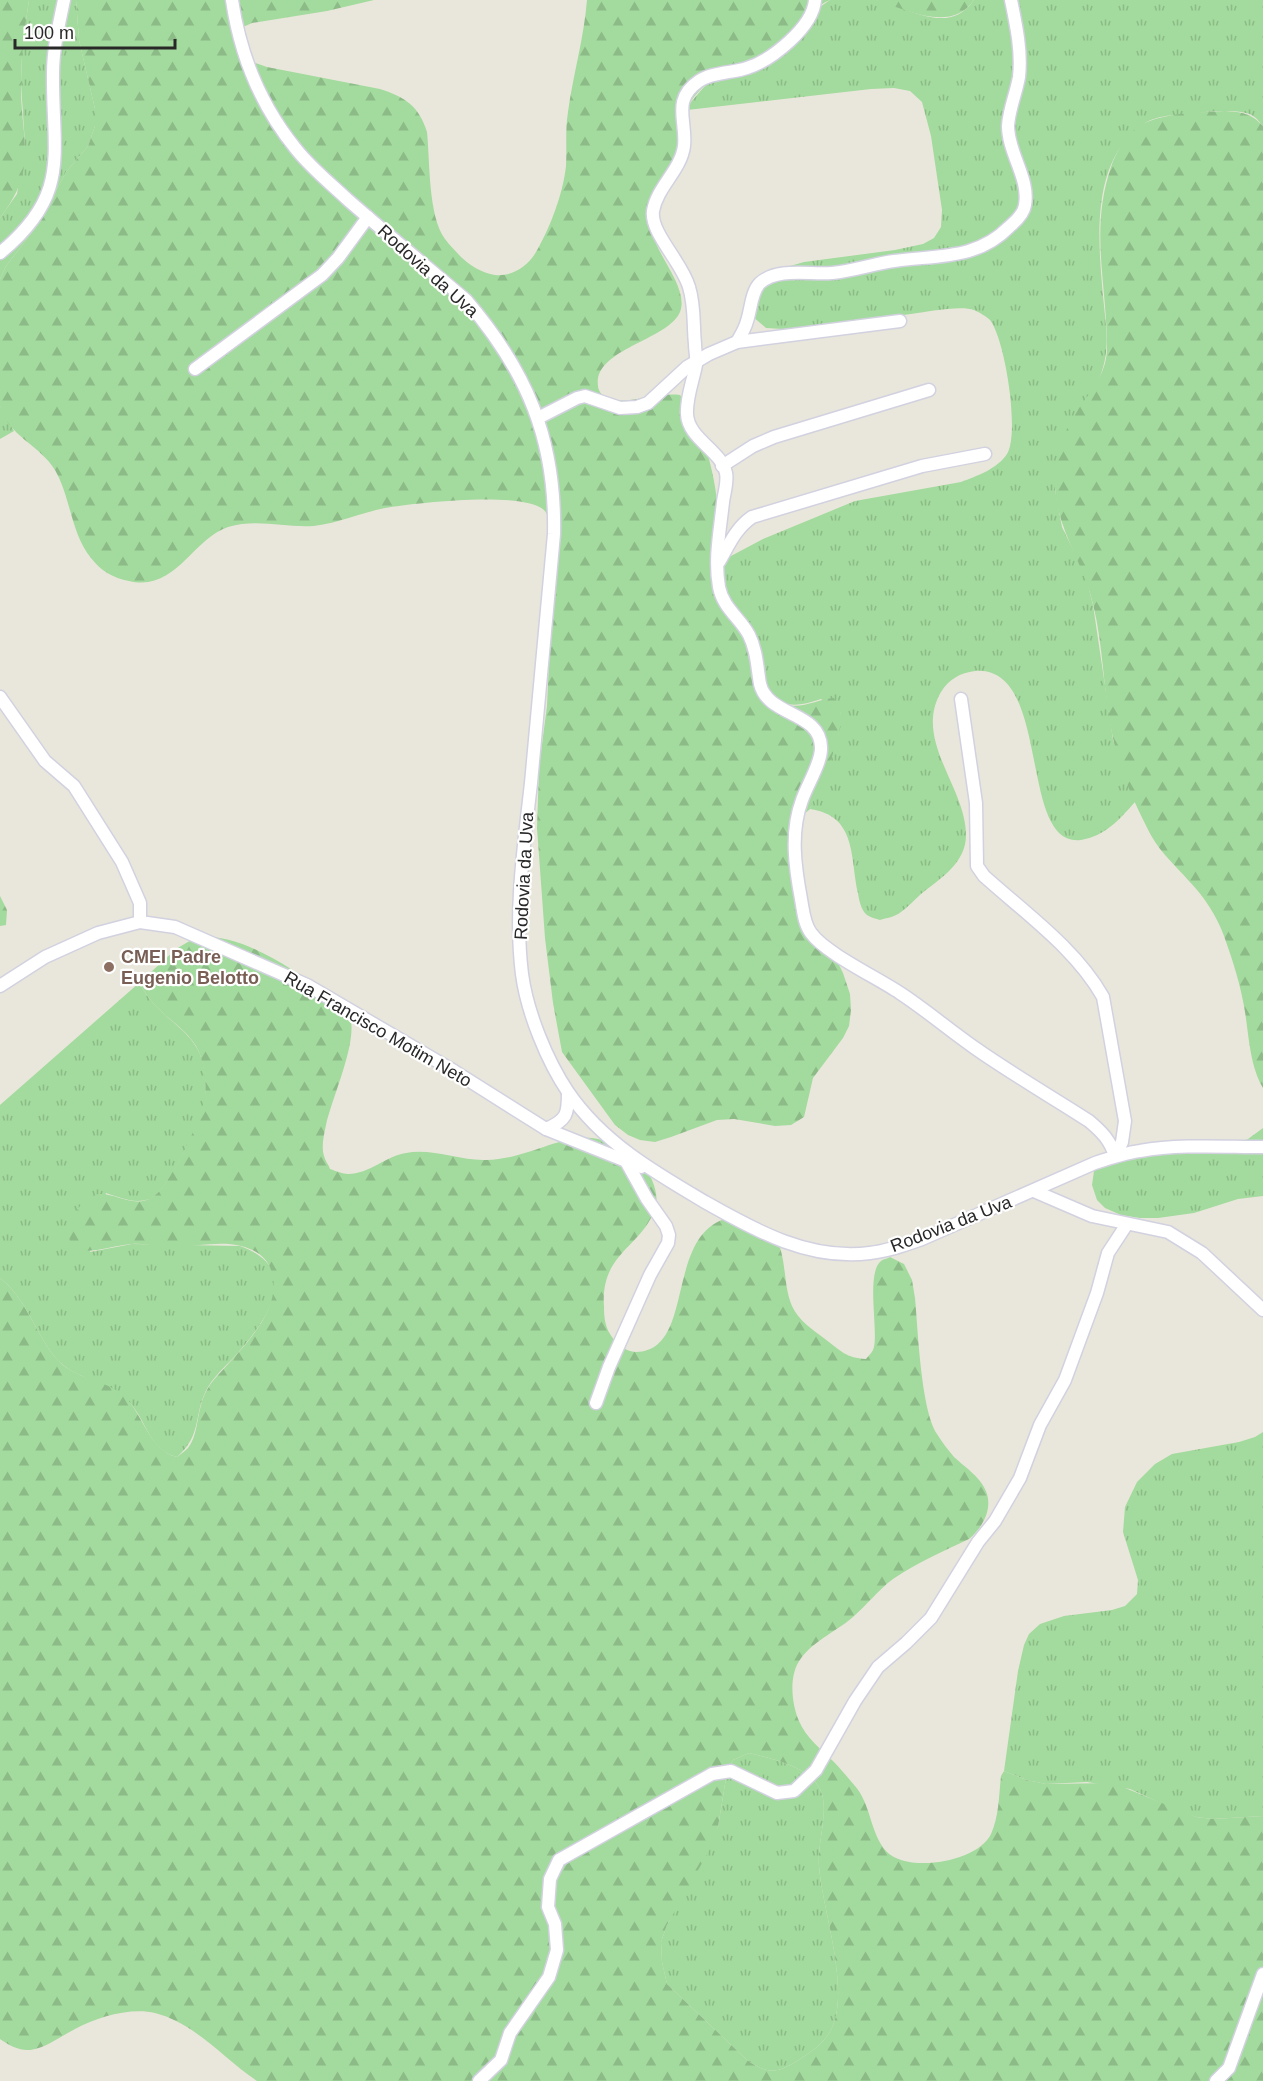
<svg xmlns="http://www.w3.org/2000/svg" width="1263" height="2081" viewBox="0 0 1263 2081" font-family="Arial,sans-serif">
<defs>
<pattern id="grass-tufts" width="24" height="20" patternUnits="userSpaceOnUse" patternTransform="scale(1.5)"><rect width="24" height="20" fill="#a3da9d"/><path d="M3 7l-1-3M5 7V3M7 7l1-3M15 17l-1-3M17 17v-4M19 17l1-3" fill="none" stroke="#8cbb87"/></pattern>
<pattern id="forest-firs" width="22" height="20" patternUnits="userSpaceOnUse" patternTransform="scale(1.5)"><rect width="22" height="20" fill="#a3da9d"/><path d="M5 1l3.5 6h-7zM16 11l3.5 6h-7z" fill="#8cbb87"/></pattern>
</defs>
<rect width="100%" height="100%" fill="#e9e7db"/>
<g fill="url(#grass-tufts)">
<path d="M29,0H76L79,40L95,109V126L88,146L66,172L37,226L6,266L0,279V218L17,194L25,144L21,84L22,48Z"/>
<path d="M830,0C844,0 862,0 876,0C909,7 948,37 974,0H1263V126C1260,123 1257,118 1253,116C1242,109 1212,111 1199,113C1183,115 1159,114 1145,123C1090,159 1098,239 1103,296C1106,328 1112,355 1096,385L1055,490L1062,527L1085,574L1093,605L1113,740L1135,802C1119,820 1105,836 1081,840C1017,848 1053,665 975,671C960,673 949,679 941,692C913,740 966,787 966,835C966,863 941,878 921,894C914,900 908,907 901,912C895,917 886,918 880,920C876,919 870,917 867,915C861,910 859,900 858,893C850,857 857,816 810,809L838,736L841,713L821,699C797,707 783,709 764,689L714,565L763,539L855,501L961,482C977,476 997,469 1007,454C1020,433 1005,339 990,320C987,317 979,312 974,310C961,305 926,312 911,314C868,319 825,325 783,329L766,328L752,316L750,305L773,271L804,262L895,250L923,244L934,238L941,227L942,210L931,136L922,102L910,91L894,88L871,89L687,110L691,102L704,87Z"/>
<path d="M0,406L14,431L0,439Z"/>
<path d="M139,983C144,990 149,999 155,1005C171,1023 195,1035 202,1060C206,1074 207,1091 204,1105C199,1124 167,1193 150,1199C134,1204 121,1198 106,1193L90,1252L132,1244L240,1246C299,1267 272,1313 242,1348C232,1361 217,1372 208,1387C193,1413 203,1435 177,1457C150,1450 147,1423 131,1404C110,1380 74,1381 54,1356C34,1330 26,1298 0,1278V1105Z"/>
<path d="M1263,1128V1196L1238,1199L1194,1213L1158,1218H1140L1121,1215L1105,1208L1097,1200L1092,1185L1094,1171L1098,1164L1126,1147L1162,1142L1236,1143L1248,1139Z"/>
<path d="M1263,1432V1816L1213,1819L1196,1817L1178,1811L1130,1789L1087,1782L1046,1784L1027,1780L1004,1771L1018,1671L1024,1645L1029,1634L1040,1624L1064,1616L1112,1610L1125,1606L1137,1594L1138,1580L1123,1532L1125,1507L1137,1482L1155,1464L1172,1454L1239,1442L1255,1437Z"/>
<path d="M749,1753C772,1759 808,1766 820,1789C830,1808 817,1843 819,1866C822,1910 854,1997 828,2035C819,2047 808,2054 797,2061C776,2074 767,2074 747,2060L667,1984L662,1962L661,1942L667,1925L718,1827L727,1772L733,1760Z"/>
</g>
<g fill="url(#forest-firs)" fill-rule="evenodd">
<path d="M0,0H29C25,27 21,55 21,82C20,139 40,167 0,218Z"/>
<path d="M76,0H374L327,11L252,23L243,27L247,60L267,67L380,89C405,97 419,106 427,132C430,161 428,216 445,239C449,245 455,250 460,256C469,265 482,273 495,275C512,277 528,266 536,252C550,228 563,194 566,166C567,148 565,130 568,112C573,75 584,38 587,0H830C815,6 807,19 795,29C764,56 716,66 691,101C682,114 687,131 683,145C680,161 668,176 662,190C658,198 657,208 656,217C654,223 652,229 653,234C658,258 691,291 679,314C664,341 593,350 598,386C598,390 602,395 604,398C631,406 653,392 680,395C704,426 720,488 718,528C717,540 713,553 714,565C715,576 765,690 773,698C775,700 782,702 785,704C800,710 818,699 834,698C836,703 841,710 841,715C841,745 821,781 810,809L802,816L793,834L803,908L835,957L843,973L850,994L851,1010L849,1026L843,1038L813,1078L804,1117L791,1125L775,1126L734,1119L717,1120L671,1137L655,1142L640,1140L628,1135L615,1125L562,1052L553,1003L545,938L537,828L539,767L547,706L549,660L552,528C550,523 548,515 545,511C526,490 413,503 385,508C361,513 338,523 314,526C285,528 257,518 228,527C192,539 176,592 129,581C113,578 101,571 91,558C71,534 71,498 55,470C41,446 7,435 0,406C0,395 0,381 0,369C0,339 0,309 0,279L6,266L37,226L66,172L88,146L95,126V109L79,40Z"/>
<path d="M875,0H974C950,34 907,9 875,0Z"/>
<path d="M1225,111C1241,112 1251,113 1263,126V1088C1250,1066 1249,1037 1245,1012C1241,986 1233,961 1224,936C1217,916 1203,895 1188,880C1176,866 1161,853 1152,837C1136,807 1120,772 1113,738C1103,694 1104,648 1093,604C1084,564 1057,530 1055,487C1055,464 1061,437 1073,417C1087,395 1107,376 1107,348C1107,282 1089,229 1112,164C1119,147 1129,129 1147,122C1168,113 1202,112 1225,111Z"/>
<path d="M0,896L7,910L6,925L0,926Z"/>
<path d="M198,936C234,936 261,951 291,969C309,980 340,995 349,1014C360,1038 332,1097 326,1125C324,1135 321,1146 324,1156C325,1161 329,1165 330,1169C336,1171 343,1174 348,1174C369,1174 386,1156 406,1153C432,1148 460,1161 486,1160C550,1158 582,1108 642,1165C652,1175 660,1195 655,1209C641,1248 600,1253 604,1307C604,1317 605,1326 610,1334C615,1343 626,1352 636,1352C695,1351 665,1240 724,1219C736,1215 750,1217 761,1224C791,1241 780,1279 792,1306C798,1320 813,1330 825,1339C841,1351 846,1358 866,1359C869,1355 873,1352 874,1347C878,1328 866,1273 881,1261C883,1259 887,1259 890,1257L904,1264L912,1280L915,1298C918,1330 921,1410 937,1434C942,1442 948,1450 954,1457C966,1468 982,1478 987,1494C992,1511 982,1528 969,1539C944,1551 916,1563 893,1579C878,1590 867,1605 853,1617C836,1632 810,1642 798,1663C789,1679 792,1705 799,1721C806,1738 821,1749 834,1762C841,1769 848,1778 855,1786C871,1804 870,1833 886,1851C907,1874 978,1862 991,1834C999,1817 999,1794 1001,1776L1004,1771L1027,1780L1046,1784L1113,1783L1196,1817L1213,1819L1263,1816V2081H257C224,2059 195,2023 155,2013C131,2007 97,2017 75,2029C61,2036 46,2048 30,2050C20,2051 8,2045 0,2039V1278C26,1298 34,1330 54,1356C74,1381 105,1378 125,1397C144,1416 149,1450 177,1457C181,1454 185,1451 188,1448C197,1437 197,1418 201,1405C204,1393 210,1383 219,1374C242,1348 285,1308 271,1270C267,1257 254,1249 241,1246C221,1241 198,1246 177,1247C162,1248 147,1243 132,1244C110,1246 97,1253 74,1250C67,1238 67,1229 74,1216C98,1169 124,1215 153,1197C169,1187 198,1125 203,1106C208,1089 205,1068 199,1052C190,1031 169,1021 155,1005C149,999 144,990 139,983L176,949ZM749,1753C772,1759 808,1766 820,1789C830,1808 817,1843 819,1866C822,1910 854,1997 828,2035C819,2047 808,2054 797,2061C776,2074 767,2074 747,2060L667,1984L662,1962L661,1942L667,1925L710,1849L718,1827L727,1772L733,1760Z"/>
</g>
<g fill="none" stroke-linecap="round" stroke-linejoin="round">
<defs>
<g id="minor">
<path d="M232,0C240,54 261,106 296,149C311,168 330,183 348,200C387,234 427,267 466,300C527,371 556,440 554,534C547,617 539,700 531,783C524,846 514,911 522,974C527,1012 547,1061 568,1092C602,1142 654,1172 705,1202C756,1231 810,1261 870,1253C888,1251 905,1245 922,1239L1095,1163C1110,1158 1125,1153 1140,1151C1180,1144 1223,1147 1263,1147"/>
<path d="M815,0C813,27 772,60 747,68C733,73 712,72 699,81C671,100 687,121 684,146C681,170 657,187 653,211C650,233 682,262 689,287C695,306 693,325 695,344C695,351 697,358 696,365C693,381 686,398 687,414C688,439 721,450 726,473C728,482 724,493 723,502C720,530 714,559 719,587C723,608 740,618 749,635C757,651 757,667 760,684C768,717 820,711 821,747C822,762 807,785 802,800C790,832 795,867 801,899C803,910 804,924 811,933C825,953 878,978 900,993C926,1010 949,1030 975,1048C1012,1074 1052,1097 1089,1121C1102,1132 1110,1140 1115,1156"/>
<path d="M0,253C72,194 52,154 53,73C53,49 59,24 64,0"/>
<path d="M737,342C741,335 745,329 747,321C751,310 751,292 760,283C778,267 810,275 832,273C853,271 873,264 894,261C936,255 977,260 1009,227C1015,222 1024,213 1025,205C1030,179 1008,153 1008,126C1009,109 1016,94 1019,77C1022,52 1016,24 1011,0"/>
<path d="M195,369L322,275L338,258L368,217"/>
<path d="M538,418L577,398L585,396L620,408L637,407L648,403L687,367L709,354L737,342L900,321"/>
<path d="M722,466L753,446L774,437L929,390"/>
<path d="M719,562C729,545 735,529 752,517L922,466L985,454"/>
<path d="M0,697L45,761L74,786L122,862L140,903V922"/>
<path d="M961,699L976,803L977,866L984,876C1025,913 1075,948 1103,997L1125,1121L1122,1142L1115,1156"/>
<path d="M0,986L45,957L98,933L140,922L175,927L307,985L454,1071L546,1129L641,1167"/>
<path d="M546,1129C567,1120 568,1114 568,1093"/>
<path d="M1034,1191L1092,1216L1168,1232L1202,1253L1263,1310"/>
<path d="M596,1403L609,1367L650,1275L668,1243L669,1235L666,1226L647,1199L627,1163"/>
<path d="M479,2081L501,2060L510,2033L549,1977L557,1950L555,1924L548,1907L550,1879L559,1860L712,1774L731,1771L777,1793L794,1791L816,1770L855,1701L878,1667L906,1643L931,1618L978,1542L995,1521L1020,1478L1040,1425L1065,1380L1097,1293L1108,1253L1127,1224"/>
<path d="M1216,2081L1229,2068L1263,1974"/>
</g>
</defs>
<use href="#minor" stroke="#d2d1e0" stroke-width="15"/>
<use href="#minor" stroke="#fff" stroke-width="12"/>
</g>
<circle fill="#8d6e63" stroke="#fff" stroke-width="2" cx="109" cy="967" r="6"/>
<g text-anchor="middle" stroke-width="4.5" stroke-linejoin="round" paint-order="stroke">
<g font-size="18" fill="#282828" stroke="#fff">
<text transform="translate(428 271) rotate(42)" y="6">Rodovia da Uva</text>
<text transform="translate(524 876) rotate(-87)" y="6">Rodovia da Uva</text>
<text transform="translate(378 1029) rotate(30)" y="6">Rua Francisco Motim Neto</text>
<text transform="translate(951 1224) rotate(-21)" y="6">Rodovia da Uva</text>
</g>
<g font-size="18" font-weight="bold" fill="#785e54" stroke="#fff" text-anchor="start">
<text x="121" y="963">CMEI Padre<tspan x="121" dy="21">Eugenio Belotto</tspan></text>
</g>
</g>
<path d="M15 39v9h160v-9" fill="none" stroke="#282828" stroke-width="3"/>
<text x="24" y="39" font-size="18" fill="#282828" stroke="#ffffff" stroke-width="4.5" paint-order="stroke">100 m</text>
</svg>
